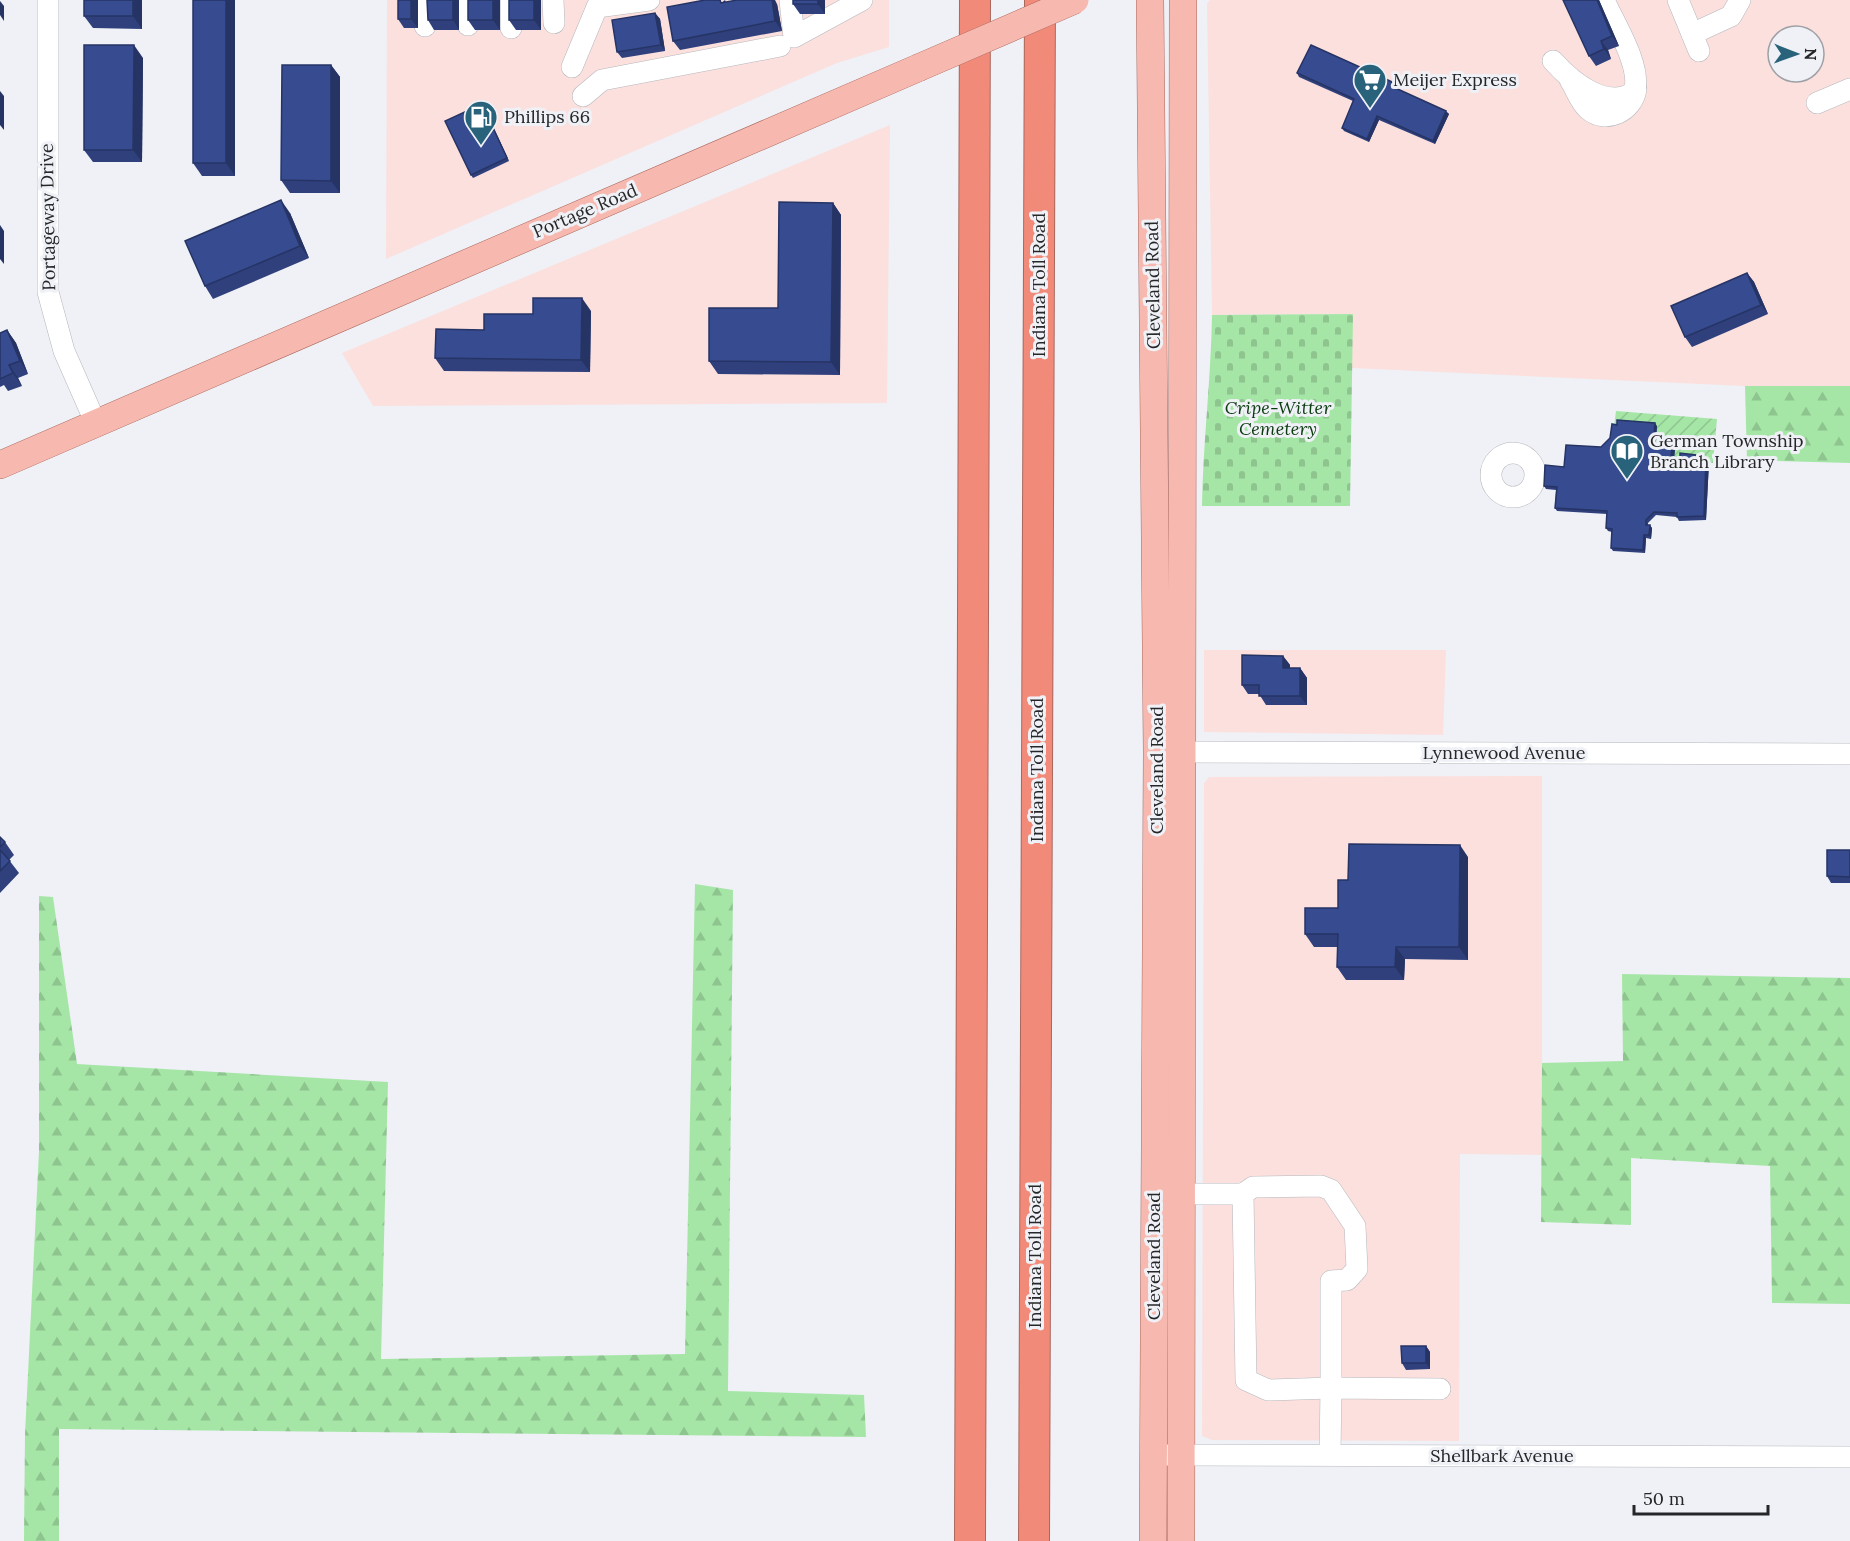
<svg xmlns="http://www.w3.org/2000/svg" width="1850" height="1541" viewBox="0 0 1850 1541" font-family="Lora,serif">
<defs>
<pattern id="forest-firs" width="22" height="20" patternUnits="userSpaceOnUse" patternTransform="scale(1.5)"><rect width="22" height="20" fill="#a5e6a6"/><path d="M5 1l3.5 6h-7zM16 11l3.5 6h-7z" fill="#8ec58f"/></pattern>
<pattern id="cemetery-stones" width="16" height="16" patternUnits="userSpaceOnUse" patternTransform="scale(1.5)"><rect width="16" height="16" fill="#a5e6a6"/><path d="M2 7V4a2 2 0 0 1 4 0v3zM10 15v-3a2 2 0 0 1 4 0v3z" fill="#8ec58f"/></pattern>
<pattern id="garden-furrows" width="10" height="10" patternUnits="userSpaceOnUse" patternTransform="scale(1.5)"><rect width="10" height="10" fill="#a5e6a6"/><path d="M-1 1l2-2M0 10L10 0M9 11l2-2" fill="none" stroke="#8ec58f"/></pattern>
</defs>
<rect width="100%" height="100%" fill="#eff1f6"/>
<g fill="#fbe0de" fill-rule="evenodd">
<path d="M387,0H889V47L837,63L386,259Z"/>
<path d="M1210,0H1850V386H1745L1352,368V314L1212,315L1207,4ZM1778,36H1814V72H1778Z"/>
<path d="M890,125L887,403L373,406L342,353Z"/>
<path d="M1204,650H1446L1443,735L1204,732Z"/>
<path d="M1542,776V1155L1460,1154L1459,1441L1212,1440L1202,1436L1204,783L1209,777Z"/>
</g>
<g fill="url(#forest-firs)">
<path d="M1745,386H1850V463L1747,460Z"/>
<path d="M695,884L733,890L728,1391L864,1395L866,1437L59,1429V1541H24L25,1434L39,1151V896L53,897L77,1064L388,1082L381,1359L685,1354Z"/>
<path d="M1622,974L1850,978V1304L1772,1303L1770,1166L1631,1158V1225L1541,1222L1542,1063L1623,1061Z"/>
</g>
<path fill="url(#cemetery-stones)" d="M1353,314L1350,506H1202C1203,442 1211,379 1212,315Z"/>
<path fill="url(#garden-furrows)" d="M1616,411L1717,419L1713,463L1698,461V458L1674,460L1655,447L1657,426L1614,427Z"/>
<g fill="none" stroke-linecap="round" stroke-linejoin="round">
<defs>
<g id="minor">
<path d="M48,0V292L64,351L97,426"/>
<path d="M425,0V26"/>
<path d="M468,0V25"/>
<path d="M511,0V28"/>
<path d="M553,0L554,23"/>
<path d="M790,0L794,37L862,0"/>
<path d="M1678,0L1699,51"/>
<path d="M1692,34L1731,16L1740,0"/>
<path d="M1553,61C1571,81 1606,111 1634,92C1643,68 1614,23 1604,0"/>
<path d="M572,67L597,7L649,0"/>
<path d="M1570,80C1576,89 1580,102 1588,109C1606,125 1633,111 1636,89"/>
<path d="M583,96L602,80L780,46"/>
<path d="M1817,103L1850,89"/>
<circle cx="1513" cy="475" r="22"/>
<path d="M1167,752L1850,754"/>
<path d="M1321,1186L1331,1190L1355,1226L1357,1269L1347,1280L1331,1281V1388L1268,1390L1246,1380L1243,1194L1253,1187Z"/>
<path d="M1182,1194H1243"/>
<path d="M1167,1455L1850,1457"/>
<path d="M1330,1455L1331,1388L1440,1389"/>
</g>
<g id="major">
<path d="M1150,0L1157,753L1153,1541"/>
<path d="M0,465L918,68"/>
<path d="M1181,1541L1183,0"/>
</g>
<g id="highway">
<path d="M970,1541L975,0"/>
<path d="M1034,1541L1040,0"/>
</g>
</defs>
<use href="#minor" stroke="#b5b7bc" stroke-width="22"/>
<use href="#major" stroke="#aa675d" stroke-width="28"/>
<use href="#highway" stroke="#aa675d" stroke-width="32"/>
<use href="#minor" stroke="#fff" stroke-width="21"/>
<use href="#major" stroke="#f7b9af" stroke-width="27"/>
<use href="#highway" stroke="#f28a7a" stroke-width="30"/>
<defs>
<path id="major-bridge" d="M918,68L1075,0"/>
</defs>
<use href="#major-bridge" stroke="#aa675d" stroke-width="28" stroke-linecap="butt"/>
<use href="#major-bridge" stroke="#f7b9af" stroke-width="27"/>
</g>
<g fill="#2f407c">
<path d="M142,0V29L93,28L84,16Z"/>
<path d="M193,0H235V176H202L193,163Z"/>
<path d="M418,0V28H404L398,19Z"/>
<path d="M427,0H459V30H434L428,20Z"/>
<path d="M500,0V30H475L468,20Z"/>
<path d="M509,0H541V30H516L509,20Z"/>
<path d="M725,0L726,2L777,4L782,31L680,50L673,41Z"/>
<path d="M793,0H825V14H800L793,4Z"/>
<path d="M1599,0L1619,46L1608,50L1611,59L1596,66L1589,56Z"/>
<path d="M655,13L660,19L665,51L622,58L617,52Z"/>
<path d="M143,58L142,162H93L84,150Z"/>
<path d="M331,65L340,77V193H290L281,180Z"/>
<path d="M1297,73L1392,82L1394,85V87L1449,114L1435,144L1379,120L1369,142L1344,131L1342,128L1353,101L1299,77Z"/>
<path d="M482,104L509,161L473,178L471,175Z"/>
<path d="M833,203L841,215L840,375L718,374L709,361L778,308Z"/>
<path d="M290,213L309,258L213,299L205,286Z"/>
<path d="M1747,273L1754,282L1768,314L1692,347L1685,337Z"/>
<path d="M591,311L590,372L444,371L435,358L484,330L533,314Z"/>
<path d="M7,330L16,343L28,374L18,378L22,386L8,391L4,385L0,387V333Z"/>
<path d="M1657,426L1656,444L1675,449L1674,457L1699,458L1709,462L1706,520L1679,521L1677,517L1656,515L1648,523V525L1652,528L1651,539L1646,538L1645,553L1613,551L1611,548L1612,532L1608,531L1606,528L1607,514L1557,511L1555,508L1556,490L1546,489L1544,486L1564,467L1601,447Z"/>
<path d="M1283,656L1290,665V668H1300L1307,678V705H1266L1259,694H1248L1242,685Z"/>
<path d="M0,837L5,842L14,855L9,860L19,873L0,893Z"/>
<path d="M1850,850V883H1831L1827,876Z"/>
<path d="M1468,857V960L1405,959L1404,980H1346L1337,967L1338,947H1314L1305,934L1338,908L1348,880Z"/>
<path d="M1426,1346L1430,1352V1369L1406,1370L1402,1363Z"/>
</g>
<g fill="#263465">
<path d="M133,0H142V29L133,16Z"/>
<path d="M226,0H235V176L226,163Z"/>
<path d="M411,0H418V28L411,19Z"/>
<path d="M453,0H459V30L453,20Z"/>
<path d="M493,0H500V30L493,20Z"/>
<path d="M534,0H541V30L534,20Z"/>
<path d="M772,0H775L777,4L782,31L775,21Z"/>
<path d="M818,0H825V14L818,4Z"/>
<path d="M1597,0H1599L1619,46L1612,36Z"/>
<path d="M0,1L4,6V21L0,15Z"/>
<path d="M655,13L660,19L665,51L661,45Z"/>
<path d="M1601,41L1608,50L1611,59L1604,49Z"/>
<path d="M134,45L143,58L142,162L133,150Z"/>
<path d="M331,65L340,77V193L331,181Z"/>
<path d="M0,91L4,96V130L0,125Z"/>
<path d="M482,104L484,107L509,161L507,158Z"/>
<path d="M1446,111L1449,114L1435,144L1433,141Z"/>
<path d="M1377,116L1379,120L1369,142L1367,139Z"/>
<path d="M281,200L290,213L309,258L300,246Z"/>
<path d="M833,203L841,215L840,375L831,362Z"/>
<path d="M0,225L4,231V264L0,259Z"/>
<path d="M1747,273L1754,282L1768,314L1761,305Z"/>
<path d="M582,298L591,311L590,372L581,360Z"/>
<path d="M7,330L16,343L28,374L20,361Z"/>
<path d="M9,365L18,378L22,386L13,373Z"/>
<path d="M1655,423L1657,426L1655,447L1653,444Z"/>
<path d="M1672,446L1675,449L1674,460L1671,457Z"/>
<path d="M1706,459L1709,462L1706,520L1704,516Z"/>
<path d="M1650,525L1652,528L1651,539L1649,535Z"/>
<path d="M1644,535L1646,538L1645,553L1643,550Z"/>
<path d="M1283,656L1290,665V678L1283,668Z"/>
<path d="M1300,668L1307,678V705L1300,696Z"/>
<path d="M1460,845L1468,857V960L1459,947Z"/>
<path d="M1396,947L1405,959L1404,980L1395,967Z"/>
<path d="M1426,1346L1430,1352V1369L1426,1363Z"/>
</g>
<g fill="#374b90" stroke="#263465" stroke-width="1.5">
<rect x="84" y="0" width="49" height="16"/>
<rect x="193" y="0" width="33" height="163"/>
<rect x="398" y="0" width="13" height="19"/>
<path d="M427,0H453V20H428Z"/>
<rect x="468" y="0" width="25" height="20"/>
<rect x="509" y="0" width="25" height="20"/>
<path d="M705,0H720L721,3L737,0H772L775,21L673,41L667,7Z"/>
<rect x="793" y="0" width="25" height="4"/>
<path d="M1563,0H1597L1612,36L1601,41L1604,49L1589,56Z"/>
<path d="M655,13L661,45L617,52L612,20Z"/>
<path d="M84,45H134L133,150H84Z"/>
<path d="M1311,45L1373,73L1392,82L1391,86L1446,111L1433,141L1377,116L1367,139L1342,128L1354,99L1297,73Z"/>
<path d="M282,65H331V181L281,180Z"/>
<path d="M482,104L507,158L471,175L445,121Z"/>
<path d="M281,200L300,246L205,286L185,241Z"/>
<path d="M779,202L833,203L831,362L709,361V308H778Z"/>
<path d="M1747,273L1761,305L1685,337L1671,306Z"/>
<path d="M533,298H582L581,360L435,358L436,329L484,330V314H533Z"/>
<path d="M7,330L20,361L9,365L13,373L0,379V333Z"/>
<path d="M1617,420L1655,423L1653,444L1672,446L1671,457L1680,458V453L1696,455V458L1706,459L1704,516L1677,517V513L1654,512L1646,520V525H1650L1649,535H1644L1643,550L1611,548L1612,529L1606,528L1607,511L1555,508L1557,487L1544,486L1545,465L1564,467L1566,445L1601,447L1610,438L1612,424L1617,425Z"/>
<path d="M1242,655L1283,656V668H1300V696H1259V685H1242Z"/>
<path d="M0,837L5,842L0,847Z"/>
<path d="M1349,844L1460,845L1459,947H1396L1395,967H1337L1338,934H1305V908H1338V880H1348Z"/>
<path d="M0,850L10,861L0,871Z"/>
<path d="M1827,850H1850V877L1827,876Z"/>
<path d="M1401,1346H1426V1363H1402Z"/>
</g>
<defs>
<symbol id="supermarket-pin" viewBox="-11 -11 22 30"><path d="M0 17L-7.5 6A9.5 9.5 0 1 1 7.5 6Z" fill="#28637b" stroke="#eff1f6"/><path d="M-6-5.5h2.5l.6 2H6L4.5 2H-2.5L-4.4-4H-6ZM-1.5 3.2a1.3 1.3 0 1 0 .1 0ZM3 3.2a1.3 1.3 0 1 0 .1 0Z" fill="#fff"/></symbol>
<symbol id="fuel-pin" viewBox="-11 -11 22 30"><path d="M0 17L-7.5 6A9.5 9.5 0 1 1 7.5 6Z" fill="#28637b" stroke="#eff1f6"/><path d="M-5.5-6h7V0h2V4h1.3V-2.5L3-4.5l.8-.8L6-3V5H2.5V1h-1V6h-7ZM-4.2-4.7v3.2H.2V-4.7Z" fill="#fff"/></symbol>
<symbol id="library-pin" viewBox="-11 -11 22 30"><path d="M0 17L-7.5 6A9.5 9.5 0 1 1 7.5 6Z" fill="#28637b" stroke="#eff1f6"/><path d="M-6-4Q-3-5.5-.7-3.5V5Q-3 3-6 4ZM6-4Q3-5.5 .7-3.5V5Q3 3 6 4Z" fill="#fff"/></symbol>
</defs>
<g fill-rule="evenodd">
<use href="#supermarket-pin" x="1351" y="61" width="38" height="52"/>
<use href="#fuel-pin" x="462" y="98" width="38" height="52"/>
<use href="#library-pin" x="1608" y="432" width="38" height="52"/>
</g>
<g text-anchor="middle" stroke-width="6" stroke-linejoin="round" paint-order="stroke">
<g font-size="18" fill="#252628" stroke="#eff1f6" text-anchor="start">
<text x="1393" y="86">Meijer Express</text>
<text x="504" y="123">Phillips 66</text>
<text x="1650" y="447">German Township<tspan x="1650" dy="21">Branch Library</tspan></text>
</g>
<g font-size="18" fill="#252628" stroke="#eff1f6">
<text transform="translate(585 211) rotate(-23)" y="6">Portage Road</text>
<text transform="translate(48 217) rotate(-91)" y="6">Portageway Drive</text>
<text transform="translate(1039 285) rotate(-90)" y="6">Indiana Toll Road</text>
<text transform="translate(1153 285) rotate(-91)" y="6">Cleveland Road</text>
<text x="1504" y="759">Lynnewood Avenue</text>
<text transform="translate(1037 770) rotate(-90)" y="6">Indiana Toll Road</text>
<text transform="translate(1157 770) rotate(-90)" y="6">Cleveland Road</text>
<text transform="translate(1035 1256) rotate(-90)" y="6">Indiana Toll Road</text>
<text transform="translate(1154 1256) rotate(-90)" y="6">Cleveland Road</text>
<text x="1502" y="1462">Shellbark Avenue</text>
</g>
<g font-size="18" font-style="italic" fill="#0b3c10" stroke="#eff1f6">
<text x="1278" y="414">Cripe-Witter<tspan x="1278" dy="21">Cemetery</tspan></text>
</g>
</g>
<g transform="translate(1796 54) rotate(91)"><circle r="28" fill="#eff1f6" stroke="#9ea0a4" stroke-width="1.5"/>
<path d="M0-4.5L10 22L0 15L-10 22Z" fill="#28637b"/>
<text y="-9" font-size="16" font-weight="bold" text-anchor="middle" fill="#252628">N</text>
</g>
<path d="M1634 1505v9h134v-9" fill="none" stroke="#252628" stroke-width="3"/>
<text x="1643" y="1505" font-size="18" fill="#252628" stroke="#eff1f6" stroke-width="4.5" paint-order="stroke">50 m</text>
</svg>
